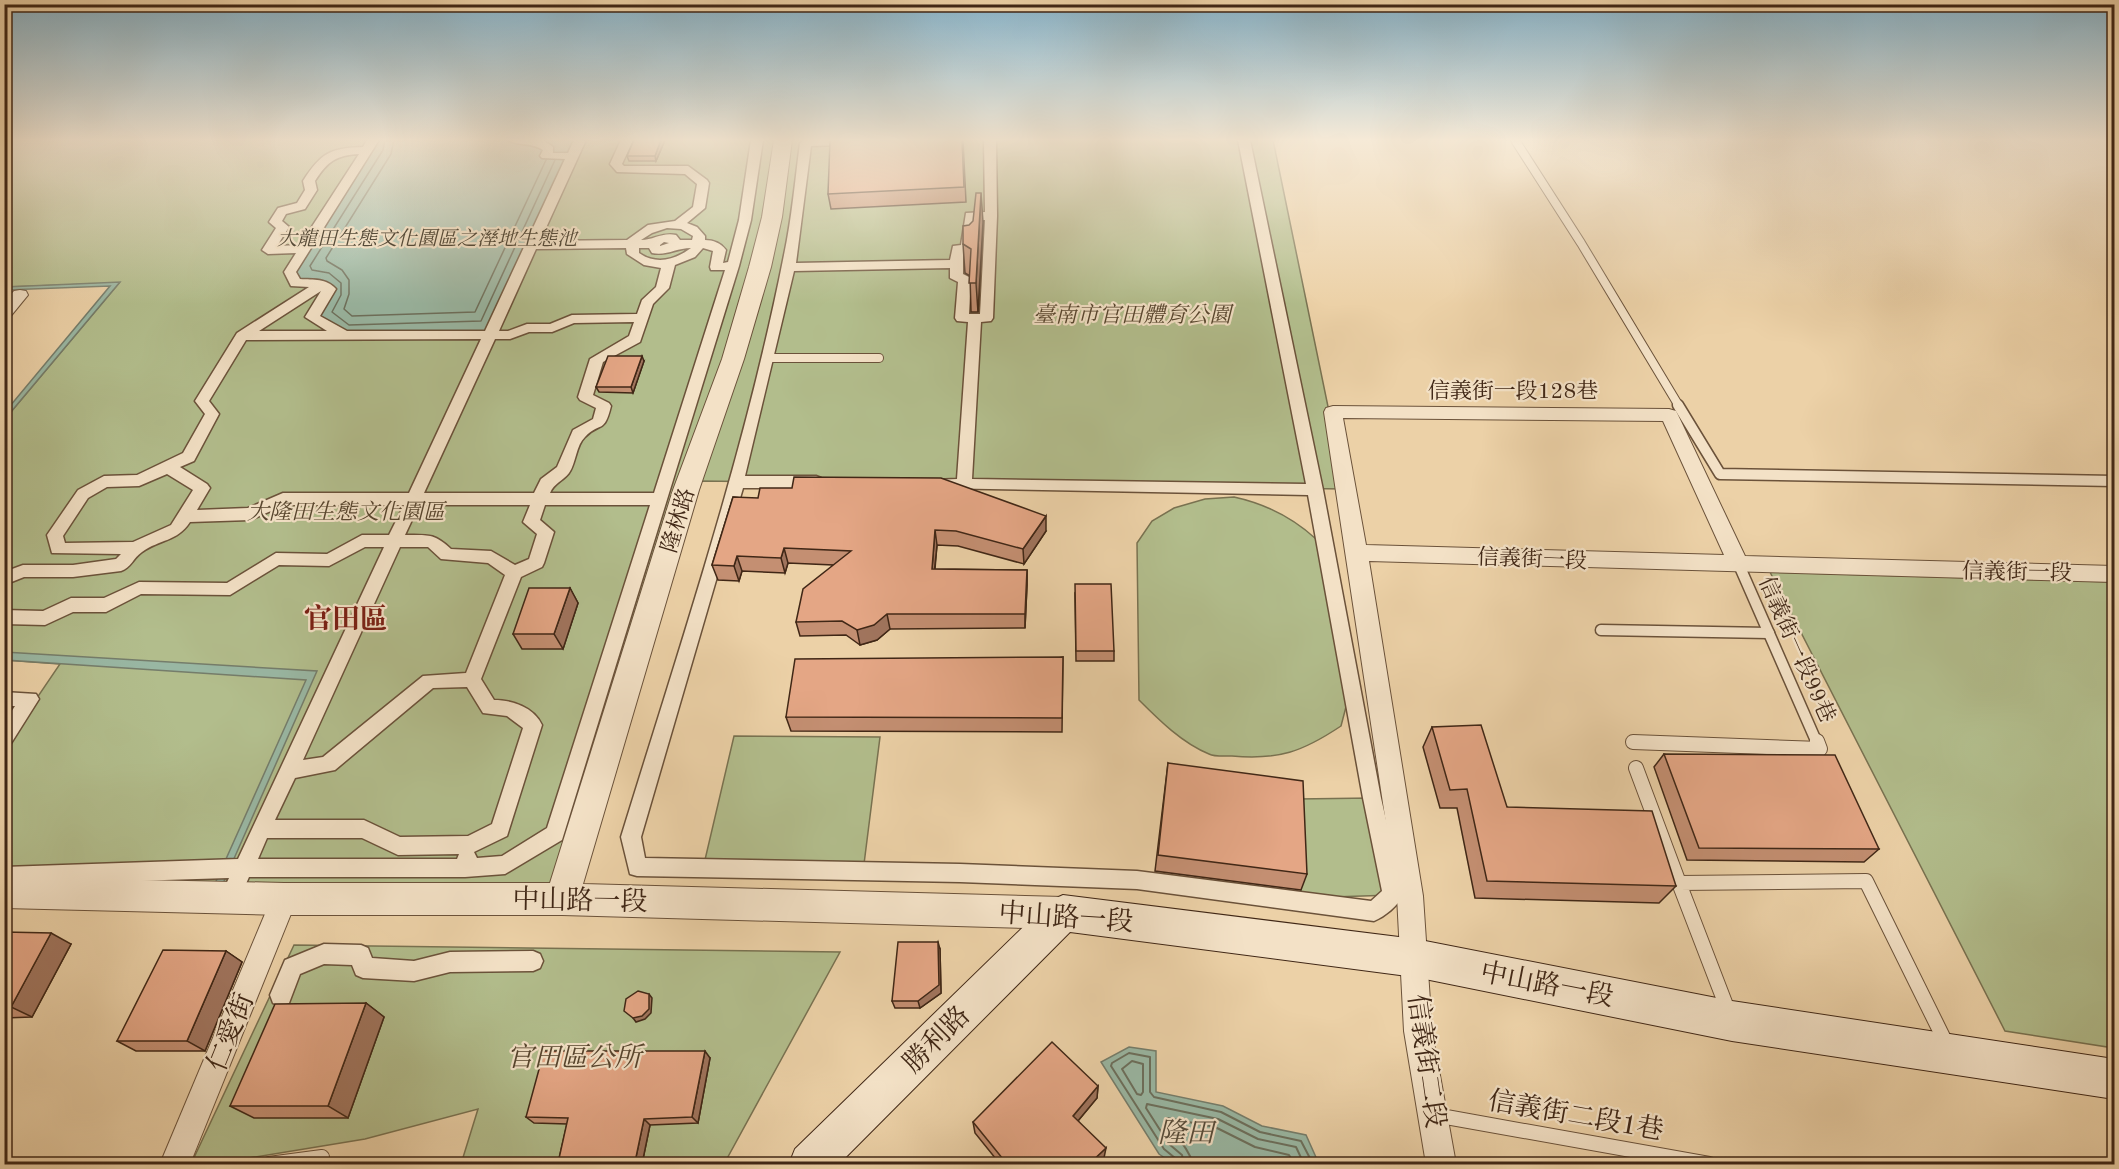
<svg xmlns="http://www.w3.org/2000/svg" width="2119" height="1169" viewBox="0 0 2119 1169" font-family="'Old Standard TT','Noto Serif TC',serif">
<rect width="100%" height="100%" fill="#ecd1a7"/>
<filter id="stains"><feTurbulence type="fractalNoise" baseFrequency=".00333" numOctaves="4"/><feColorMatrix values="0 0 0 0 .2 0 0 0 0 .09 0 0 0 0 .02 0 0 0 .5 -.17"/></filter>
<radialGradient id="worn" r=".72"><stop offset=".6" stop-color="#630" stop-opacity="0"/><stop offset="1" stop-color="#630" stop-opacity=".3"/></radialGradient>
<g fill="#b2bd8c" stroke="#797251" stroke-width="1.5">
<path d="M5,140H1273L1345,489L698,481L562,899L5,892V745L60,664L5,660V419L119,283L5,287Z"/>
<path d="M1234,497C1266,504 1292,517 1316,539L1347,703L1341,726C1302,752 1279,760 1232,756C1225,756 1215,757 1209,754C1182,743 1159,720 1139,700L1137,543L1152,521L1174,508L1205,499Z"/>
<path d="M1770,572L2114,582V1048L2005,1031Z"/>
<path d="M734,736L880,737L864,864H704Z"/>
<path d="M1372,798L1393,895L1301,898L1297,799Z"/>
<path d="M294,945L840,952L724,1164H461L478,1109L365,1139L212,1164H191Z"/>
</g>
<g fill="#99b7a3" stroke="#757d6b" stroke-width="1.5">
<path d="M373,140H579L490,335L345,338L312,317L329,289L296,283L290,272Z"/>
<path d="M120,282L5,419V412L110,286L5,290V287Z"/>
<path d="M4,652L317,671L217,897H209L306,680L5,660Z"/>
<path d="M1129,1047L1156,1051V1092L1223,1106L1262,1126L1306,1135L1319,1164H1174L1159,1154L1101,1062Z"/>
</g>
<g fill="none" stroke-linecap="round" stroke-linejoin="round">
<g stroke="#6c6f5c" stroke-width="1.5">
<path d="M385,140L383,150L310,266L312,270L329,273L341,283V295L332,312L349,325L481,321L555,160"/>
<path d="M394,140L391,154L326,258L327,261L342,270L349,280V294L344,309L352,316L475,312L546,160"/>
</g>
<g stroke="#6c6f5c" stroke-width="2">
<path d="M1132,1061L1143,1064V1092L1141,1095L1137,1094L1122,1069Z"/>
<path d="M1177,1164L1175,1158L1164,1149L1111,1066L1112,1063L1129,1053L1150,1057V1092L1154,1097L1221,1112L1260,1132L1301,1141L1313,1164"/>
<path d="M1184,1164L1182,1155L1169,1144L1146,1108L1147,1104L1218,1119L1258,1139L1296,1147L1304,1164"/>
<path d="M1193,1164C1188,1147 1176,1137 1166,1122L1167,1118L1215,1127L1255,1147L1289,1155L1295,1164"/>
</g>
<defs>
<g id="service-far2">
<path d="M1515,140L1581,243L1679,406"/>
<path d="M768,358H879"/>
</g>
<g id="service-far1">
<path d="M1678,405L1720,474L2114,481"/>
<path d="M1739,565L1817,743"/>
<path d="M1601,630L1769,633"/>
<path d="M1633,742L1652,743"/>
</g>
<g id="service">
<path d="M1633,742L1820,749L1817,741"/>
<path d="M1636,768L1679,883"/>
<path d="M1729,1013L1679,883L1866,881L1946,1043"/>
<path d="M1435,1115L1709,1164"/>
<path d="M269,1164L322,1157L320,1164"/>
</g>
<g id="pedestrian">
<path d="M367,140H379L296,272L300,279C314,280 326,278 336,289L320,316L347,331H485L565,159L542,158L540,156L543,150C529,141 518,147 509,140H543L553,147V153H568L574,140H586L540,241L627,240L648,225L675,221L693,207L697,184L685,174L617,172L610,164L621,140H633L622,164L624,166H688L707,180L709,183L705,208L687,223L697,227L705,236V240C713,240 721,243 726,250L723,263L728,262L739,220L751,140H763L751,220L739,266L562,840L505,874L465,877H249L237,904L230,907L223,904L220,897L229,878L4,885V867L238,859L384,547H365L329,566L279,565L230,595L141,594L106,612H73L45,625L4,624V610L43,611L71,598H104L139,582L227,583L276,553L327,554L362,535H389L404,505H285L250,520L190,522C177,542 160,539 142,552C133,558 131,568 121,571L73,577H24L4,585V572L23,565H73L116,559L121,554L52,553L47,535L78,490L104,476L137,475L183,453L205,414L195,401L237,333L309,287L291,286L284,272L296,253L268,254L262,250L276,228L269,222L278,208L297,203L305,190L303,181C321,153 330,148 363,147ZM359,154L300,245L277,246L289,227L282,221L286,214L305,209L317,190L315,181C327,162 336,155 359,154ZM667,228L681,229L693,236L692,240H680L676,235C662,232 654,240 641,240L652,233ZM664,242L669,243L660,246V245ZM626,248L627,254L644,265L661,268L656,287L642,300L637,314L572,315L550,324H527L508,331H499L536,249ZM639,248H649L652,253C667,256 676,248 691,248C675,260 656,265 639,253ZM703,248L713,251L710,267L711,270H725L654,493H550C554,483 563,481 569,473C576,463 576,445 585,437C600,421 604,435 611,406L609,403L593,395L603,362L640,342L653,304L669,288L675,265L695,257ZM321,291L305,317L327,331H259ZM634,322L629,336L590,359L578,397L580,400L596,408L593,419L573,430L557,467L541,479L534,493H424L495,339H510L529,332H552L574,323ZM481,339L409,493H283L248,508L197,510L210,488L207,484L180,467L194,461L219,414L209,401L246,340ZM167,474L193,490L171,525L133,542L65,543L63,536L88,498L107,487L139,486ZM419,505H530L523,522L537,534L529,559L515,565L491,551L451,549C434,533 428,535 405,535ZM545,505H650L547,828L502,856L477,858L474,852L507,836L542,725C534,707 512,700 494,700L481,679L521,577L542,567L544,563L554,532L540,520ZM400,547H428L441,559L488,563L505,575L466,673L423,676L323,757L303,760ZM467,687L483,713L507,716L523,728L492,824L468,836L400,837L364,820H275L295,778L335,770L433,688ZM267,838H362L398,855L459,854L457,859H258Z"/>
<path d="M900,140L895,143L811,146L796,263L950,260L953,246L961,245L966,213L985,212L984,140H996L997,216L993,318L991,321L981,322L972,479L1306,484L1238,140H1250L1323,490L1381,798L1403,895C1398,906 1385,916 1374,921L1137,889L960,882L637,876L630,874L621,837C680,645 745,453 784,255C792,218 795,180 800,143L803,140ZM976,220H985L980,314H969L971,278L963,274V253L971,252L973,249ZM950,268V278L958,282L955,318L957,321L968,322L957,479L933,480L930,484L933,488L1308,495L1363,798L1382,891L1371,901L1137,871L960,864L645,858L641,837L743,488H816L821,486L824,482L821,478L816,476H745L794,271Z"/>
<path d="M4,692L36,694L39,699L10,745L4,747V723L15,706H4Z"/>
<path d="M324,944L361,945L368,948L372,958L414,961L450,952L533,951L540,954L543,961L540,968L533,971L450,972L414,981L363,978L356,975L352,965L324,964L300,974L289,1003L281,1006L273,1003L270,995L285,960Z"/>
</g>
<g id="minor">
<path d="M20,290L26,291L28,295L10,317L4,318V302L14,291Z"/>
<path d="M1333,406L1669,409L1676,411L1678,415L1745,556L2114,566V582L1369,561L1423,896L1432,1031L1456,1164H1426L1404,1031L1397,896L1324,412L1326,408ZM1343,418L1663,421L1724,555L1366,545Z"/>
<path d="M284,887L293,890L297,899L190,1164H160L275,890Z"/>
</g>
<path id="tertiary" d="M774,140H792L782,217L771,267L744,359L699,490L583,884L1063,897L1075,902L1080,913L1075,924L1063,929L562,915H284L4,908V877L284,883H550L673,490L722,359L749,267L762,217Z"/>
<path id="secondary" d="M1063,895L1415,939L1732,1001L2114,1059V1099L1732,1041L1415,977L1070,932L839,1164H789L795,1149L1050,901Z"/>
</defs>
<use href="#service-far2" stroke="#6b523a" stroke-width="10"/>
<use href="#service-far1" stroke="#6b523a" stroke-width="13"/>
<use href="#service" stroke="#6b523a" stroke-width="16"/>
<use href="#pedestrian" stroke="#6b523a" stroke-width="3"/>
<use href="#minor" stroke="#6b523a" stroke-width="2"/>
<use href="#tertiary" stroke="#6b523a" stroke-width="2"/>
<use href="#secondary" stroke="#402716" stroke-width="2"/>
<use href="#service-far2" stroke="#f3e1c6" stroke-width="8"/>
<use href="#service-far1" stroke="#f3e1c6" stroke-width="10"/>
<use href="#service" stroke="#f3e1c6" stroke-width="14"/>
<use href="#pedestrian" fill="#f3e1c6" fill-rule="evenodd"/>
<use href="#minor" fill="#f3e1c6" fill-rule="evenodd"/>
<use href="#tertiary" fill="#f3e1c6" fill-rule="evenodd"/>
<use href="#secondary" fill="#f3e1c6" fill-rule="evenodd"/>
</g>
<g fill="#c48f72" stroke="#402716" stroke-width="1.5">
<path d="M634,140H665L656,161H629L627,156Z"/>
<path d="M963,140L966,202L831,209L828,194Z"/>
<path d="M983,222L978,312H971L970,276L965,273L963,244Z"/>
<path d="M644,361L633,393L599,392L596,387Z"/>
<path d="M733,497L1046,531L1024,564L958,546L937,545L935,569L1027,570V585L1025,628L890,629L877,640L860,645L846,635L800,636L796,622L833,565L788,563L785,573L742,571L739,581L718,580L712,565Z"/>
<path d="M570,588L578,603L563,649H522L513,634Z"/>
<path d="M1075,594L1114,651V661H1076Z"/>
<path d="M1063,657L1062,732L791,731L786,717Z"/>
<path d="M1432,727L1507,807L1676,886L1659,903L1475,898L1457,808H1440L1423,747Z"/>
<path d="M1664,754L1879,849L1864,862L1687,860L1654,767Z"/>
<path d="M1168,763L1307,874L1301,890L1155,871Z"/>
<path d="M4,932L71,944L32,1017L4,1018Z"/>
<path d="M940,949L941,993L920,1008H895L892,1001Z"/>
<path d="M226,951L242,962L205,1051H136L117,1041Z"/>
<path d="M366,1003L384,1017L348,1118H254L230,1106Z"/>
<path d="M710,1058L698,1123L650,1125L642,1164H559L558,1163L567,1124L534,1123L526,1117Z"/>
<path d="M1098,1086L1097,1098L1078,1121L1104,1158L1098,1164H1000L975,1133L973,1122Z"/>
</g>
<g fill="#a0745d" stroke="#402716" stroke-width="1.5">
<path d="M661,140H665L656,161L655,156Z"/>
<path d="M981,193L983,222L978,312L976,283Z"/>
<path d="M642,356L644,361L633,393L631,387Z"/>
<path d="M1046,516V531L1024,564L1023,549Z"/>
<path d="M935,530L937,545L933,584L932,569Z"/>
<path d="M784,548L788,563L785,573L781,558Z"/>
<path d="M737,556L742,571L739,581L734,566Z"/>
<path d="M1027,570V585L1025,628V614Z"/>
<path d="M570,588L578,603L563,649L554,634Z"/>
<path d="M887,614L890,629L877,640L860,645L857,630Z"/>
<path d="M4,704L11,708L4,719Z"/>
<path d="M51,933L71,944L32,1017L11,1007Z"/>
<path d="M938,942L940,949L941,993L920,1008L918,1001Z"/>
<path d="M226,951L242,962L205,1051L187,1041Z"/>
<path d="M649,994L652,998L651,1013L645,1019L636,1022L633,1018Z"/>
<path d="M366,1003L384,1017L348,1118L328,1106Z"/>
<path d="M705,1051L710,1058L698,1123L692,1117Z"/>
<path d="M1098,1086L1097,1098L1072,1128L1073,1116Z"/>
<path d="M644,1119L650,1125L642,1164H638L635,1162Z"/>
<path d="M1106,1148L1104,1158L1098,1164H1089Z"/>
</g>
<g fill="#e4a685" stroke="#402716" stroke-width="1.5">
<path d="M634,140H661L655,156H627Z"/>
<path d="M830,140H962L964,187L828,194Z"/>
<path d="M976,193H981L976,283H969L971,249L963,244V226L969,225L973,221Z"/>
<path d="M608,356H642L631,387H596Z"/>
<path d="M794,477L941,478L1046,516L1023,549L956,531L935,530L932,569L1027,570L1025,614H887L874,625L857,630L842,621L796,622L803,589L851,551L784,548L781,558L737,556L734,566L712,565L733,497L758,498L760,488H792Z"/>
<path d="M1075,584H1111L1114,651H1076Z"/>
<path d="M529,588H570L554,634H513Z"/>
<path d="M1063,657L1062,718L786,717L795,659Z"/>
<path d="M1481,725L1507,807L1652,811L1676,886L1487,881L1467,789L1450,790L1432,727Z"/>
<path d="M1664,754L1835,755L1879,849L1699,848Z"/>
<path d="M1168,763L1303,781L1307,874L1158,855Z"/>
<path d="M4,932L51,933L11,1007H4Z"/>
<path d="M898,942H938L939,985L918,1001H892Z"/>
<path d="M163,950L226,951L187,1041H117Z"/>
<path d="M638,991L649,994V1009L642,1016L633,1018L624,1011L626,999Z"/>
<path d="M366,1003L328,1106H230L275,1004Z"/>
<path d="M1052,1042L1098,1086L1073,1116L1106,1148L1089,1164H1007L973,1122Z"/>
<path d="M544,1051H705L692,1117L644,1119L635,1162L558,1163L568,1118L526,1117Z"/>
</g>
<linearGradient id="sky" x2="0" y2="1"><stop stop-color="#88b5cc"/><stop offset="0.46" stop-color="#f6ead7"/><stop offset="1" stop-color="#f6ead7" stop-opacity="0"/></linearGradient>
<rect width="2119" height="304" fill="url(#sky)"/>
<g text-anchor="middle" stroke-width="4.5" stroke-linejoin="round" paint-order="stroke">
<g font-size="20" font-style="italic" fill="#564b39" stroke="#f3e1c6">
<text x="427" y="245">大龍田生態文化園區之溼地生態池</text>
</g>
<g font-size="22" font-style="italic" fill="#57452e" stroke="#f3e1c6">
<text x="1132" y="322">臺南市官田體育公園</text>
<text x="346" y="519">大隆田生態文化園區</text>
</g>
<g font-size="22" fill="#402716" stroke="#f3e1c6">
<text x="1513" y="398">信義街一段128巷</text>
<text transform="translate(677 520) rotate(-73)" y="8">隆林路</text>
<text transform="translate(1532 558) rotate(2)" y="8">信義街一段</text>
<text transform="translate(2017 571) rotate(1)" y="8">信義街一段</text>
<text transform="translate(1798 649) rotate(66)" y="8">信義街一段99巷</text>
</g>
<g font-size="27" fill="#402716" stroke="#f3e1c6">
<text transform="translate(580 900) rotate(1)" y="9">中山路一段</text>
<text transform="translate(1066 917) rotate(4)" y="9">中山路一段</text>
<text transform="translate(1547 984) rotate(11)" y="9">中山路一段</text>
<text transform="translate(230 1032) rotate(-68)" y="9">仁愛街</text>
<text transform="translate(936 1039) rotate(-45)" y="9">勝利路</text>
<text transform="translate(1427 1061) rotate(82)" y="9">信義街二段</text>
<text transform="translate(1576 1115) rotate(10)" y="9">信義街二段1巷</text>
</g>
<g font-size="27" font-style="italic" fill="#57452e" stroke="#f3e1c6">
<text x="574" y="1066">官田區公所</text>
</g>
<g font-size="28" font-weight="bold" fill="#7a1f14" stroke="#f3e1c6">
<text x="346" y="628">官田區</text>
</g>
<g font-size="28" font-style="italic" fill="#564b39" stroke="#f3e1c6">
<text x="1186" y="1142">隆田</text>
</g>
</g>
<rect width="2119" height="1169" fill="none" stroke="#ecd1a7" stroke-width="24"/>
<rect x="6" y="6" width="2107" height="1157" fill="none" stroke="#402716" stroke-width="3"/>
<rect x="12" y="12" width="2095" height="1145" fill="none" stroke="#402716" stroke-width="1.5"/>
<rect width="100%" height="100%" filter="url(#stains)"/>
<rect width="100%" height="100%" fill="url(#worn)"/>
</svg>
